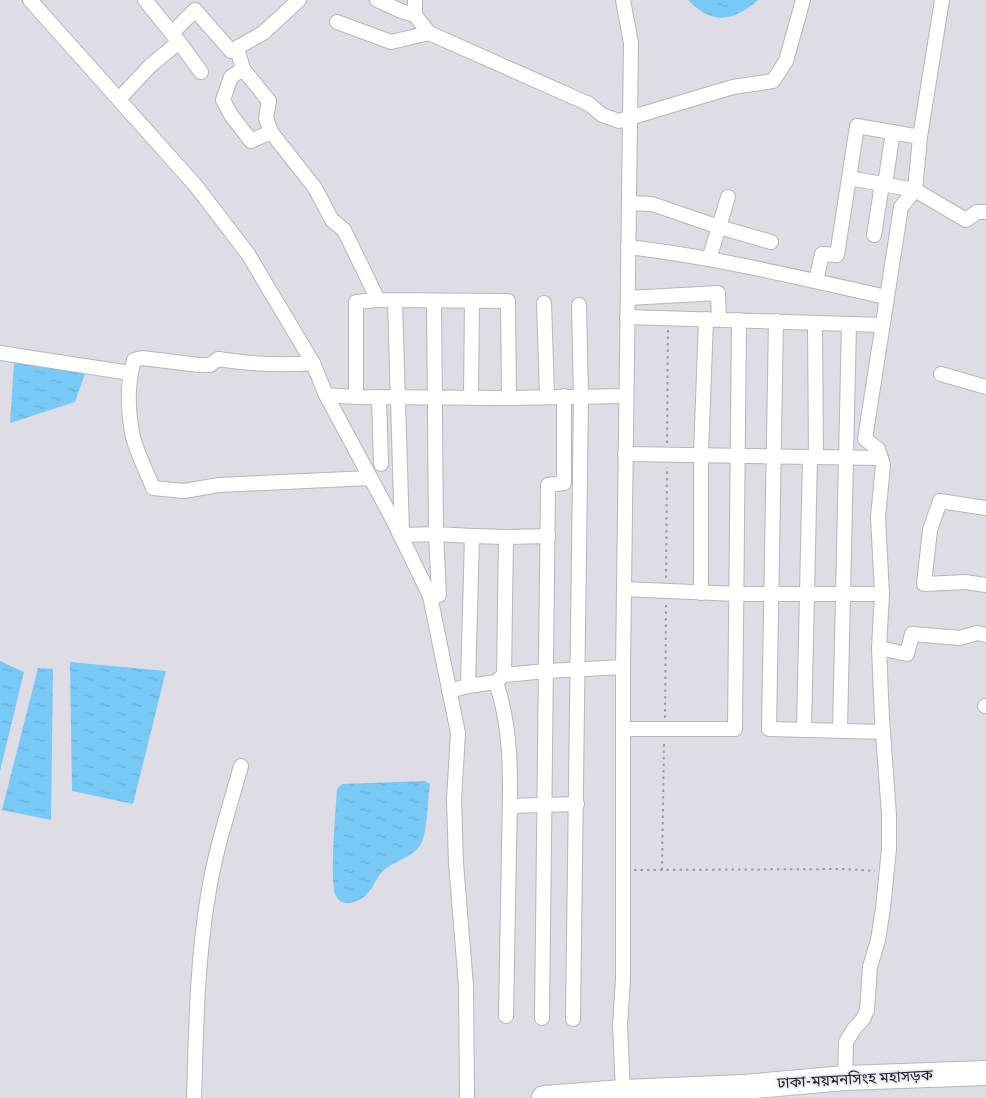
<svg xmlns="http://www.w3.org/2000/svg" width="986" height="1098" viewBox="0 0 986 1098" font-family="Overpass,'Noto Sans Bengali',sans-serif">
<defs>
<pattern id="water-ripples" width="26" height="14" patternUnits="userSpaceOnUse" patternTransform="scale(1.25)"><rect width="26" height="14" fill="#78c9f6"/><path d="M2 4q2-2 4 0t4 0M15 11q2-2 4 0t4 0" fill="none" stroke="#67acd2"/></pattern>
</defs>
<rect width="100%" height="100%" fill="#dedde6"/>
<g fill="url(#water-ripples)">
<path d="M688,0H758C733,22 712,25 688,0Z"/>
<path d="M14,363L87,368L75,402L10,423Z"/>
<path d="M0,661L24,672L0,771Z"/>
<path d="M70,662L166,671L133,804L72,791Z"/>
<path d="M38,668L53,669L51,820L2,810Z"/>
<path d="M425,781L430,784C428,799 427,830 422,842C416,857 394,860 383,871C376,877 374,887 368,893C360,902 343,909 336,896C329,882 336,808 337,789L342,784Z"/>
</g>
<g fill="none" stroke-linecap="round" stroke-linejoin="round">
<defs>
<g id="street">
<path d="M30,0L196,186L248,254L313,363L326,395L392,518L430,596L458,733L454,800L456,863L466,986L467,1098"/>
<path d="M377,0L401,11L415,15L429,33L589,104L602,115L619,121L733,87L773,81L786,61L803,0"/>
<path d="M415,0V15"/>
<path d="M623,0L631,43L623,667V980L620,1025L623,1092"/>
<path d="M337,22L391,42L429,33"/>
<path d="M172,33L195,10L231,51L263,33L299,0"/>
<path d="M179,42L201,72"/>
<path d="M237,48L243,69L231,77L223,100L231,115L251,141L271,132"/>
<path d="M243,69L269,101L266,118L271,132L315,188L332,220L344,230L378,300L508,301L509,398L356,397L326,395"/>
<path d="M119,99L151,65L179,42L145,0"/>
<path d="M920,137L915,190L966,220L977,212H986"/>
<path d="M885,184L893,132"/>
<path d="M915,190L849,178L857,126L920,137L942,0"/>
<path d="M728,197L719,227L771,242"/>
<path d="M629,203L652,204L719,227L709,259"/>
<path d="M874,235L882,184"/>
<path d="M628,247C715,257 801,278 886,297"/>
<path d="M816,281L822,254L837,255L849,178"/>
<path d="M628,298L718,293L719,319"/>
<path d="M395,301L402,533"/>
<path d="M434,301L436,534L472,536"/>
<path d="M544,303L547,396"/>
<path d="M627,317L882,325"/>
<path d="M776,321L769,729L883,732"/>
<path d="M815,323L816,456"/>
<path d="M0,353L130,373"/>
<path d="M313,363C280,366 250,364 218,359L210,365H199L142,358L134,360C127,384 128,413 133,437C137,454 147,472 153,488L184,491L219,485L370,478"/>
<path d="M941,374L986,387"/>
<path d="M356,397V302L378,300"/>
<path d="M379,397L381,464"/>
<path d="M471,397L472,301"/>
<path d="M509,398L626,396"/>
<path d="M625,454L881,458"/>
<path d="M986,508L940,501L930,530L924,584L965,582L986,585"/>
<path d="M399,532L402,535L436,534L439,595L430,596"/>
<path d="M624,589L737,594H882"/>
<path d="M701,593V454L706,319"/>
<path d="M879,648L907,654L912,634L960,638L977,633L986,635"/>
<path d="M504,675L506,537L548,536"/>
<path d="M496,682C514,735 510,793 509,848C508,904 507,960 506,1016"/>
<path d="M468,686L472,536L506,537"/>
<path d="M449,691L468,686L496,682L504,675L547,671L623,667"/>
<path d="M985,706H986"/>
<path d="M623,729H735L739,320"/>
<path d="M804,730L810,457"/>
<path d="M840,730L849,324"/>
<path d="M510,806L577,804"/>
<path d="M542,1018L548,485L564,483V396"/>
<path d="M573,1019L581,396L579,305"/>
<path d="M845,1078L846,1042L854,1029L863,1019L867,1010L870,967L878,940L883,908L889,849V815L882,719L879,648L882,594L878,517L883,465L878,449L865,439L901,207L915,190"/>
<path d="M194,1098C196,1030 197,962 208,896C215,851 229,809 241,766"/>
</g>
<path id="highway" d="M544,1098L623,1092L744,1087L845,1078L986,1073"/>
</defs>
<use href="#street" stroke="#b6b5be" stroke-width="16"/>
<use href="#highway" stroke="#b6b5be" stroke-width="26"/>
<g stroke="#9c9ba3" stroke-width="2" stroke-dasharray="2.5 4" stroke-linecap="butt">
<path d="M667,443L668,330"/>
<path d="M666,578L667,467"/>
<path d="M665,718L666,602"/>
<path d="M634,870L845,869L875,871"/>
<path d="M662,870L664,742"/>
</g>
<use href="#street" stroke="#fff" stroke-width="14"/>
<use href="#highway" stroke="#fff" stroke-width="24"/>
</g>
<g text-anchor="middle" stroke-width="4" stroke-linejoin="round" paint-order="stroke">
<g font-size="15" fill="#1c1b1f" stroke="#ebeaf3">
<text transform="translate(855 1079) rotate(-3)" y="5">ঢাকা-ময়মনসিংহ মহাসড়ক</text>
</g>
</g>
</svg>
